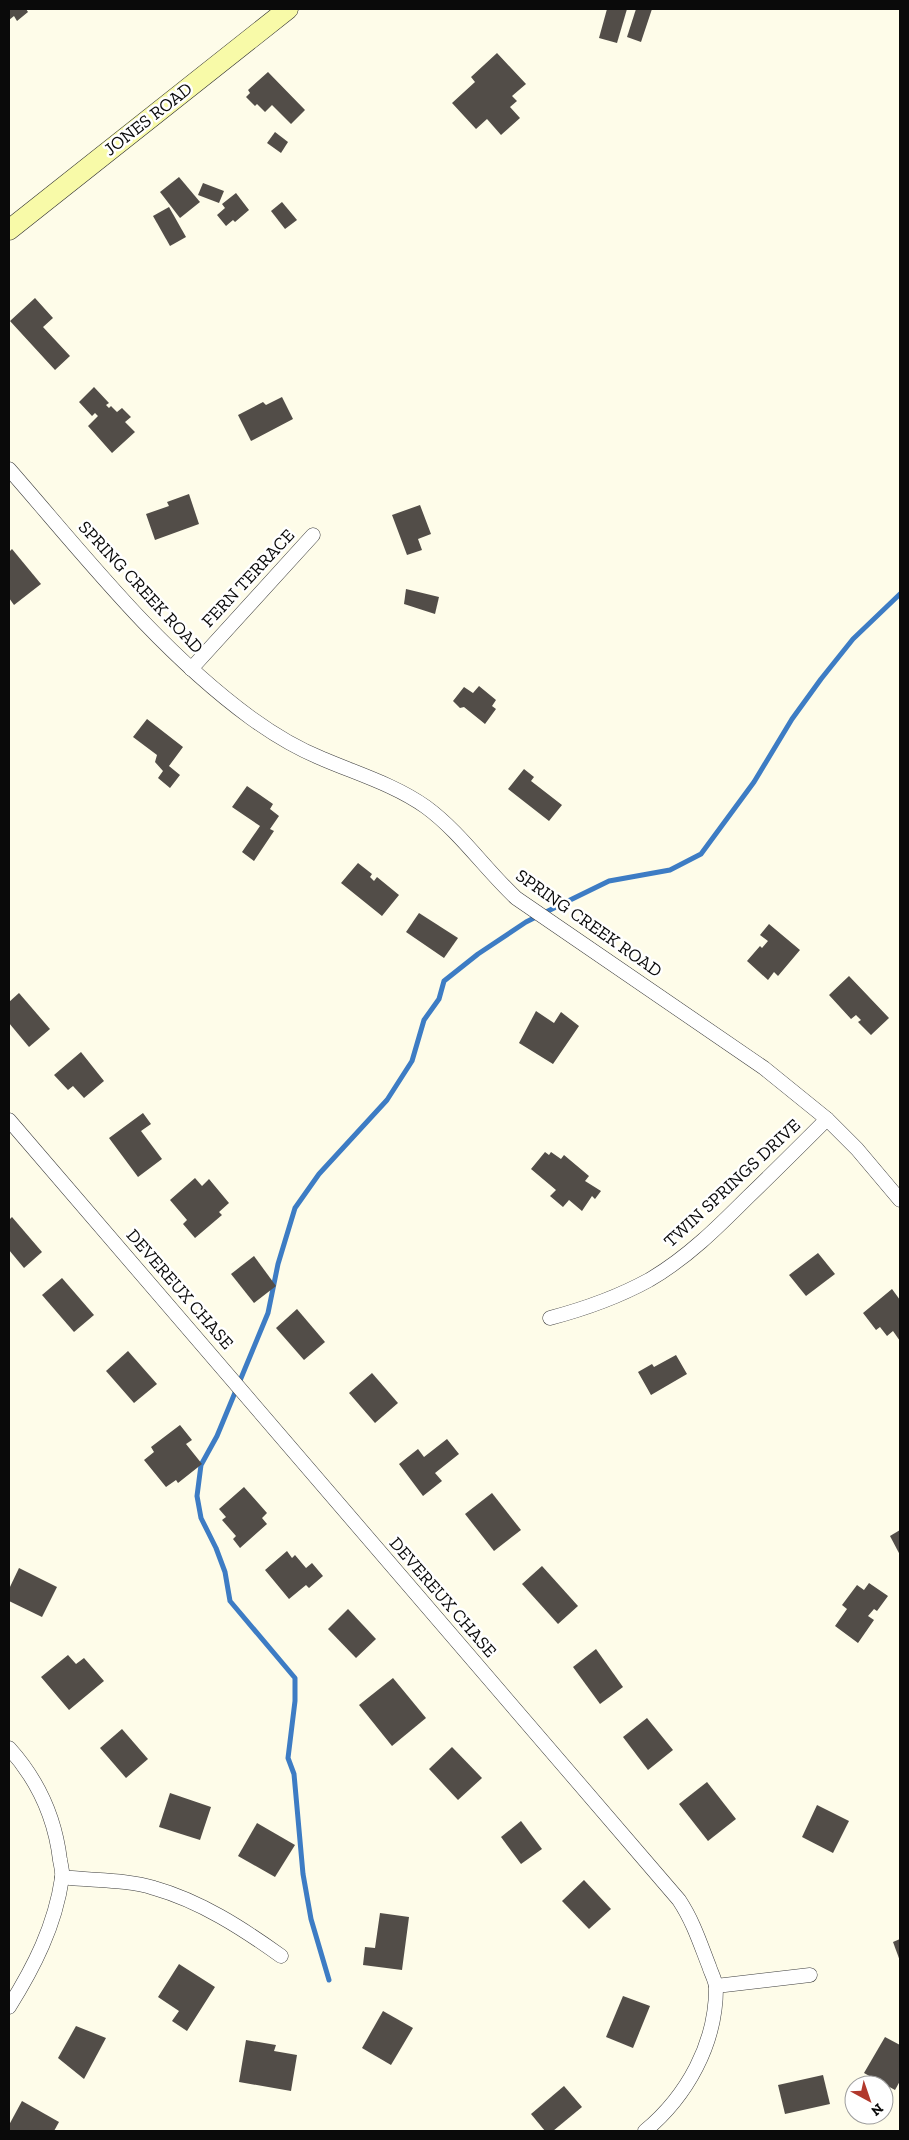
<svg xmlns="http://www.w3.org/2000/svg" width="909" height="2140" viewBox="0 0 909 2140" font-family="'Zilla Slab',serif">
<rect width="100%" height="100%" fill="#fefce9"/>
<g fill="none" stroke-linecap="round" stroke-linejoin="round">
<path stroke="#3d7cc4" stroke-width="5" d="M329,1980L311,1919L303,1874L294,1774L288,1758L295,1701V1678L230,1601L225,1572L216,1548L201,1518L197,1496L201,1465L217,1436L268,1313L278,1264L295,1208L319,1174L387,1100L412,1061L424,1020L439,999L444,981L478,954L526,922L564,903L609,881L670,870L701,854L754,782L792,719L821,679L853,639L900,594"/>
</g>
<g fill="#524d48">
<path d="M9,9H26L28,12L17,21L14,16L9,20Z"/>
<path d="M607,9H627L617,43L599,38Z"/>
<path d="M636,9H652L641,42L627,37Z"/>
<path d="M497,53L526,84L512,96L517,101L510,107L520,118L501,135L487,119L476,129L452,103L475,82L471,77Z"/>
<path d="M268,72L305,110L291,124L272,105L265,112L257,104L255,106L246,97L250,93L248,90Z"/>
<path d="M275,132L288,142L281,153L267,143Z"/>
<path d="M179,177L200,202L180,218L160,192Z"/>
<path d="M203,183L224,191L219,203L198,195Z"/>
<path d="M236,193L249,210L235,222L233,220L226,226L217,215L225,208L222,204Z"/>
<path d="M282,202L297,220L285,229L271,211Z"/>
<path d="M169,207L186,237L170,246L153,216Z"/>
<path d="M35,298L53,318L43,327L70,356L55,370L10,321Z"/>
<path d="M94,387L109,403L106,405L109,408L111,406L117,412L122,408L131,417L125,422L135,432L112,453L88,426L98,416L95,413L92,416L79,402Z"/>
<path d="M282,397L293,419L251,441L238,415L263,402L266,405Z"/>
<path d="M189,494L199,524L155,540L146,514L169,506L167,502Z"/>
<path d="M420,505L431,534L418,539L422,550L407,555L392,515Z"/>
<path d="M12,549L41,584L14,605L9,598V552Z"/>
<path d="M406,589L439,597L435,614L404,604Z"/>
<path d="M479,686L496,700L492,706L496,709L485,724L464,707L460,708L453,701L464,687L473,693Z"/>
<path d="M147,719L183,747L169,766L180,775L170,788L158,778L163,771L155,762L157,755L133,737Z"/>
<path d="M524,769L534,777L531,781L562,805L549,821L508,789Z"/>
<path d="M247,786L273,804L270,809L279,816L270,829L274,831L254,861L242,852L260,826L232,807Z"/>
<path d="M358,863L372,874L370,877L374,881L377,877L399,895L382,916L341,883Z"/>
<path d="M419,913L458,938L444,958L406,932Z"/>
<path d="M769,924L800,950L778,976L774,972L768,980L747,961L760,946L762,948L768,941L760,935Z"/>
<path d="M849,976L889,1018L871,1035L858,1022L861,1020L856,1015L851,1019L829,995Z"/>
<path d="M19,993L50,1029L29,1047L9,1023V1002Z"/>
<path d="M536,1011L554,1023L561,1012L579,1026L553,1064L519,1043Z"/>
<path d="M81,1052L104,1081L84,1098L73,1086L68,1090L54,1075Z"/>
<path d="M143,1113L151,1124L141,1131L162,1159L138,1177L109,1138Z"/>
<path d="M545,1152L549,1155L551,1152L561,1159L564,1155L589,1176L585,1181L601,1191L595,1199L592,1196L582,1211L569,1200L563,1207L550,1196L556,1190L531,1169Z"/>
<path d="M195,1178L202,1186L209,1179L229,1203L219,1212L222,1215L195,1238L183,1224L187,1220L170,1200Z"/>
<path d="M12,1217L42,1252L24,1268L9,1250V1220Z"/>
<path d="M818,1253L835,1274L806,1296L789,1275Z"/>
<path d="M254,1256L276,1286L254,1303L231,1274Z"/>
<path d="M62,1278L94,1315L74,1332L42,1295Z"/>
<path d="M892,1289L900,1300V1341L893,1331L887,1336L880,1327L876,1330L863,1313Z"/>
<path d="M297,1309L325,1342L304,1360L276,1328Z"/>
<path d="M128,1351L157,1384L134,1403L106,1371Z"/>
<path d="M676,1355L687,1374L651,1395L638,1372L652,1364L654,1367Z"/>
<path d="M372,1373L398,1403L375,1423L349,1393Z"/>
<path d="M180,1425L192,1440L186,1444L202,1464L178,1483L176,1480L166,1487L144,1460L154,1452L151,1447Z"/>
<path d="M447,1439L459,1454L435,1473L442,1481L423,1496L399,1464L418,1449L424,1457Z"/>
<path d="M244,1487L267,1513L262,1518L267,1524L240,1548L233,1539L236,1536L222,1520L226,1517L219,1509Z"/>
<path d="M492,1493L521,1530L494,1551L465,1514Z"/>
<path d="M900,1530V1555L890,1536Z"/>
<path d="M287,1551L292,1558L295,1555L306,1568L312,1563L323,1576L309,1588L306,1585L289,1599L265,1570Z"/>
<path d="M542,1566L578,1606L558,1624L522,1584Z"/>
<path d="M19,1568L57,1587L42,1617L9,1601V1589Z"/>
<path d="M869,1583L888,1596L877,1611L874,1609L868,1616L874,1620L858,1643L835,1626L847,1609L842,1605L857,1585L864,1590Z"/>
<path d="M348,1609L376,1639L356,1658L328,1629Z"/>
<path d="M596,1649L623,1687L600,1704L573,1667Z"/>
<path d="M68,1655L76,1664L84,1658L104,1681L69,1710L41,1677Z"/>
<path d="M393,1678L426,1718L392,1746L359,1705Z"/>
<path d="M647,1718L673,1750L648,1770L623,1737Z"/>
<path d="M122,1729L148,1759L126,1778L100,1748Z"/>
<path d="M452,1747L482,1778L458,1800L429,1769Z"/>
<path d="M707,1782L736,1819L708,1841L679,1804Z"/>
<path d="M170,1793L211,1807L200,1840L159,1827Z"/>
<path d="M817,1805L849,1821L833,1853L802,1837Z"/>
<path d="M521,1821L542,1849L521,1864L501,1837Z"/>
<path d="M257,1823L295,1845L275,1877L238,1856Z"/>
<path d="M584,1880L611,1909L589,1929L562,1901Z"/>
<path d="M380,1913L409,1917L402,1970L363,1965L365,1947L375,1948Z"/>
<path d="M900,1939V1961L893,1942Z"/>
<path d="M179,1964L215,1987L187,2031L172,2021L179,2011L158,1997Z"/>
<path d="M623,1996L650,2006L633,2048L606,2037Z"/>
<path d="M383,2011L413,2028L391,2065L362,2048Z"/>
<path d="M76,2026L106,2038L84,2079L58,2058Z"/>
<path d="M885,2037L900,2045V2081L895,2090L864,2073Z"/>
<path d="M246,2040L276,2045L274,2051L297,2055L291,2091L239,2082Z"/>
<path d="M823,2075L830,2104L785,2114L778,2085Z"/>
<path d="M564,2086L582,2107L553,2131H545L531,2114Z"/>
<path d="M22,2101L59,2122L54,2131H9V2125Z"/>
</g>
<g fill="none" stroke-linecap="round" stroke-linejoin="round">
<defs>
<g id="street">
<path d="M9,469C85,556 157,649 251,718C273,734 298,749 323,759C358,774 395,785 426,807C460,832 485,869 516,898L764,1068L827,1119L857,1149L900,1200"/>
<path d="M191,669L313,535"/>
<path d="M9,1120L679,1900C693,1921 700,1943 709,1966C711,1973 716,1981 716,1988C716,2044 687,2096 645,2131"/>
<path d="M550,1318C584,1309 618,1297 649,1280C687,1258 718,1227 748,1197C775,1171 801,1145 827,1119"/>
<path d="M9,1748C37,1779 55,1818 60,1860C61,1866 63,1872 62,1878C55,1926 34,1967 9,2007"/>
<path d="M62,1877C92,1881 125,1879 154,1888C200,1901 242,1928 281,1956"/>
<path d="M716,1986L810,1975"/>
</g>
<path id="secondary" d="M9,230L288,9"/>
</defs>
<use href="#street" stroke="#3d3d3d" stroke-width="15"/>
<use href="#secondary" stroke="#2c2c2c" stroke-width="21"/>
<use href="#street" stroke="#fff" stroke-width="14"/>
<use href="#secondary" stroke="#f8faa8" stroke-width="20"/>
</g>
<g text-anchor="middle" stroke-width="5" stroke-linejoin="round" paint-order="stroke">
<g font-size="18" fill="#0a0a0a" stroke="#fff">
<text transform="translate(148 119) rotate(-38)" y="6">JONES ROAD</text>
<text transform="translate(248 578) rotate(-47)" y="6">FERN TERRACE</text>
<text transform="translate(141 587) rotate(47)" y="6">SPRING CREEK ROAD</text>
<text transform="translate(589 923) rotate(35)" y="6">SPRING CREEK ROAD</text>
<text transform="translate(732 1183) rotate(-43)" y="6">TWIN SPRINGS DRIVE</text>
<text transform="translate(180 1289) rotate(49)" y="6">DEVEREUX CHASE</text>
<text transform="translate(443 1597) rotate(49)" y="6">DEVEREUX CHASE</text>
</g>
</g>
<rect width="909" height="2140" fill="none" stroke="#0a0a0a" stroke-width="20"/>
<g transform="translate(869 2100) rotate(140)"><circle r="24" fill="#ffffff" stroke="#9d9d9d"/>
<path d="M0-4L9 19L0 12L-9 19Z" fill="#b1382c"/>
<text y="-8" font-size="14" font-weight="bold" text-anchor="middle" fill="#0a0a0a">N</text>
</g>
</svg>
